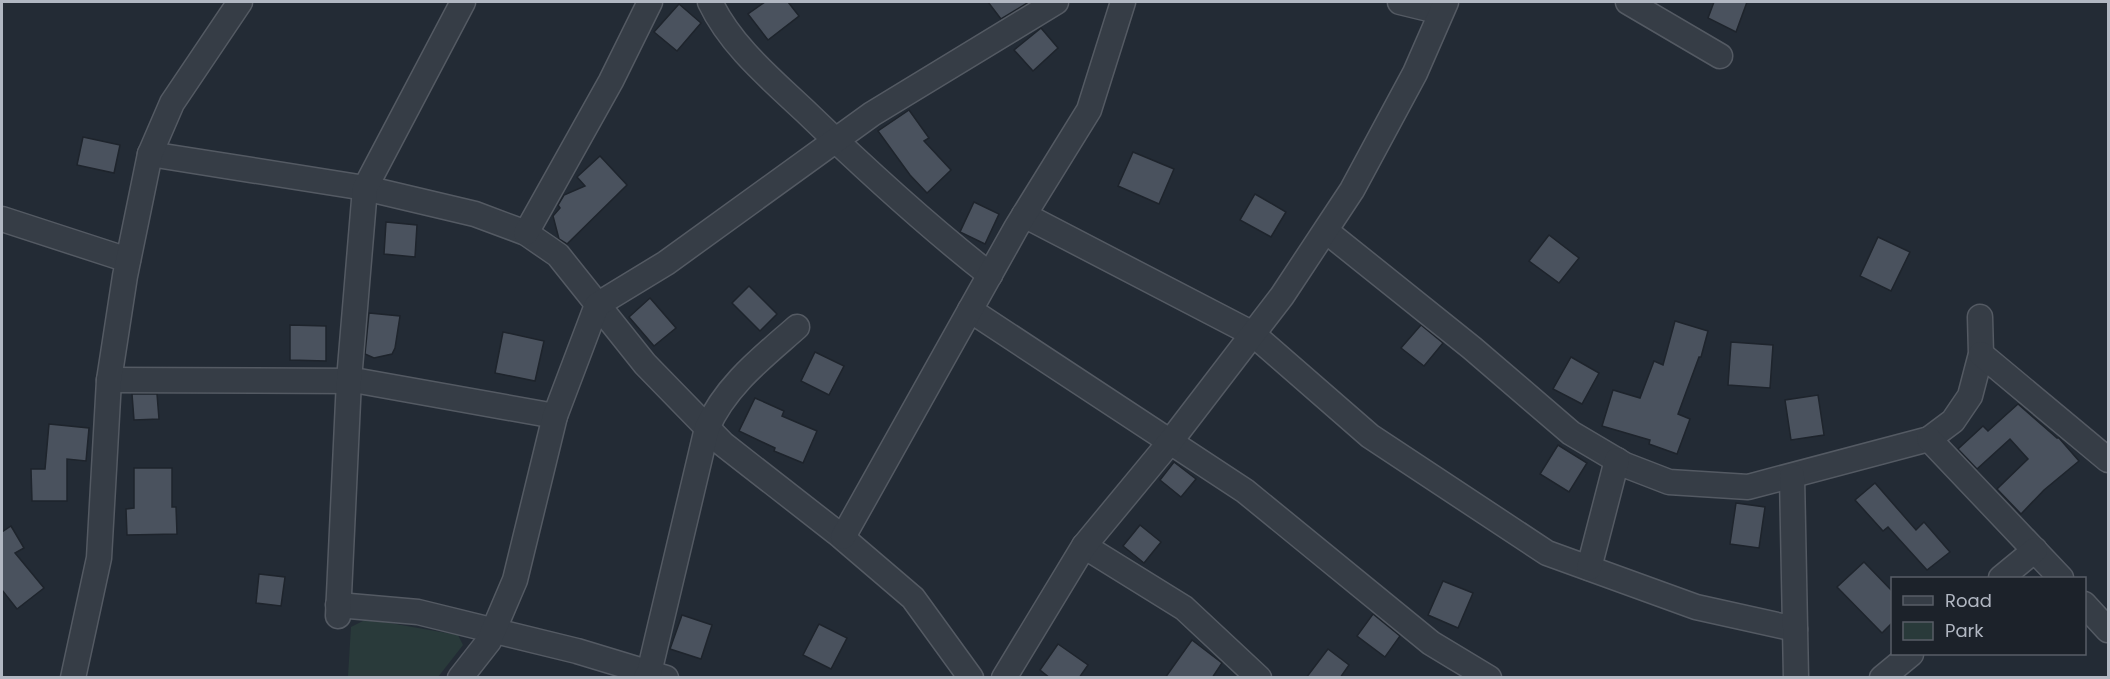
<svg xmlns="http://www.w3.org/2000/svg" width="2110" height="679" viewBox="0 0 2110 679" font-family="Poppins,sans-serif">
<rect width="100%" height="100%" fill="#232b35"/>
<path fill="#293a3a" d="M367,619L458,635L463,645L438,677L350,678L348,676L351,627Z"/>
<g fill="#4a525e" stroke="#1e242c" stroke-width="1.5">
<path d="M765,2H788L799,16L768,40L748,14Z"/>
<path d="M988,2H1029L1001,19Z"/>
<path d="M1714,2H1747L1736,32L1708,18Z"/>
<path d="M679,4L701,23L677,51L654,32Z"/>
<path d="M1041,28L1058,48L1033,71L1014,50Z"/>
<path d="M909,110L929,138L924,141L951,170L927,193L910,175L878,131Z"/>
<path d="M83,137L120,145L114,173L77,165Z"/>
<path d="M1133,152L1174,169L1159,204L1118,186Z"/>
<path d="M600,156L627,185L567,244L559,239L553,216L560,208L558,205L564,195L585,186L577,177Z"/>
<path d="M1255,194L1286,212L1271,237L1240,220Z"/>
<path d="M974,202L999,214L985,244L960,232Z"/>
<path d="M386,222L417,225L415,257L384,254Z"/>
<path d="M1549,235L1579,258L1559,283L1529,261Z"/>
<path d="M1878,237L1910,252L1891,291L1860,276Z"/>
<path d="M749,286L777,314L760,331L732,303Z"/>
<path d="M650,298L676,328L654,346L629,317Z"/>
<path d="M369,313L400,316L395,348L392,354L374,358L365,354Z"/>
<path d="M1675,321L1708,331L1701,357H1699L1678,414L1690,419L1677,454L1649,444L1650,440L1602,426L1613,390L1640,398L1654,361L1663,365Z"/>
<path d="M290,325L326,326V361L290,360Z"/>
<path d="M1421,325L1443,343L1424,366L1401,348Z"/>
<path d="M503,332L544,341L535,381L495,373Z"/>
<path d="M1731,342L1773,345L1770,388L1728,385Z"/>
<path d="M815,352L844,366L829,395L801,381Z"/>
<path d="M1571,357L1599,373L1582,404L1553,389Z"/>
<path d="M132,394H157L159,419L134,420Z"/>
<path d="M1818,395L1824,435L1791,440L1785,400Z"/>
<path d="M755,398L784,411L782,416L817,431L803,463L774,451L775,448L739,431Z"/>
<path d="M2018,404L2057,438H2059L2079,461L2044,490L2021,514L1997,489L2028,459L2010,439L1977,469L1958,449L1983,426L1988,431Z"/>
<path d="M49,424L89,428L86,461L67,459V501H32L31,469H45Z"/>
<path d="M1558,445L1587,463L1569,492L1540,474Z"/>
<path d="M1174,462L1196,479L1181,497L1160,480Z"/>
<path d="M134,468H172V507H176L177,534L127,535L126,509L134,508Z"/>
<path d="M1875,483L1916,530L1924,522L1950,552L1927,570L1888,527L1883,531L1855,500Z"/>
<path d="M1736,503L1765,507L1759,548L1730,544Z"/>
<path d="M1140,525L1161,542L1144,563L1123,546Z"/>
<path d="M11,526L24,548L15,553L44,588L17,609L2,590V532Z"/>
<path d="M1864,562L1893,592V622L1882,633L1837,587Z"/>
<path d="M259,574L285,577L281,606L256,603Z"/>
<path d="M1443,581L1473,593L1458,628L1428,615Z"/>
<path d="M1373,614L1400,636L1385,657L1357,636Z"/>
<path d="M682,615L712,625L701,659L670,649Z"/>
<path d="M819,624L847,638L831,669L803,655Z"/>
<path d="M1192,640L1222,663L1212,678H1165Z"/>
<path d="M1058,644L1088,665L1079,678H1050L1040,670Z"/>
<path d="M1328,649L1349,665L1340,678H1306Z"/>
</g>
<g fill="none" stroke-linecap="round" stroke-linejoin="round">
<defs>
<g id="minor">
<path d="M710,2C731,46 770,78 805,111C864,168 925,224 990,275"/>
<path d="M1400,2L1441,12"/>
<path d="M1628,2L1720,56"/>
<path d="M150,154L365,188L475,214L526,233L558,255L645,364L723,444L837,533L913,598L971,678"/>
<path d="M1024,215L1253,334L1370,436L1547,553L1696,607L1795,629"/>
<path d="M2,219L128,260"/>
<path d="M1326,231L1472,348L1571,433L1625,465L1669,482L1748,487L1929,439L1953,421L1970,396L1981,354L1980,317"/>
<path d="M526,233L611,81L650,2"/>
<path d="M970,310L1245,491L1431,643L1489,678"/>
<path d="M1981,354L2108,460"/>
<path d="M109,380L359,381L555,416"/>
<path d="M1929,439L2061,578"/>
<path d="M1792,476L1796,678"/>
<path d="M843,537L1016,228L1089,110L1123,2"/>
<path d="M1084,546L1184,608L1259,678"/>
<path d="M1589,568L1617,460"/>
<path d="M2001,578L2035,550"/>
<path d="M2084,604L2108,630"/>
<path d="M338,605L418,612L577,651L666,678"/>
<path d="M338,616L349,380L365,188L463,2"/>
<path d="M73,678L99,558L109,380L125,276L150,154L172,103L240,2"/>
<path d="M460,678L489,641L515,580L555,416L597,305L666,263L872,114L1056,2"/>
<path d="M646,678L649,673L707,428C726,385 763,357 797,327"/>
<path d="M1004,678L1084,546L1170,442L1282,296L1352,190L1415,73L1446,2"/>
<path d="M1882,678L1911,654"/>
</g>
</defs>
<use href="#minor" stroke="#545a63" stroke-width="27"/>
<use href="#minor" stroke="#363d46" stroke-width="24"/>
</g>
<rect width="2110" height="679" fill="none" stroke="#b1b7c2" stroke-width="6"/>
<rect x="1891" y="577" width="195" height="78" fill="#1c222a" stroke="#585e67" stroke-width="1.5"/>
<rect x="1903" y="596" width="30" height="9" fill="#363d46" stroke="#585e67" stroke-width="1.5"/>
<text x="1945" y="607" font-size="18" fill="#b1b7c2">Road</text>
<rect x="1903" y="622" width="30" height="18" fill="#293a3a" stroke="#585e67" stroke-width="1.5"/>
<text x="1945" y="637" font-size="18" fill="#b1b7c2">Park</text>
</svg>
